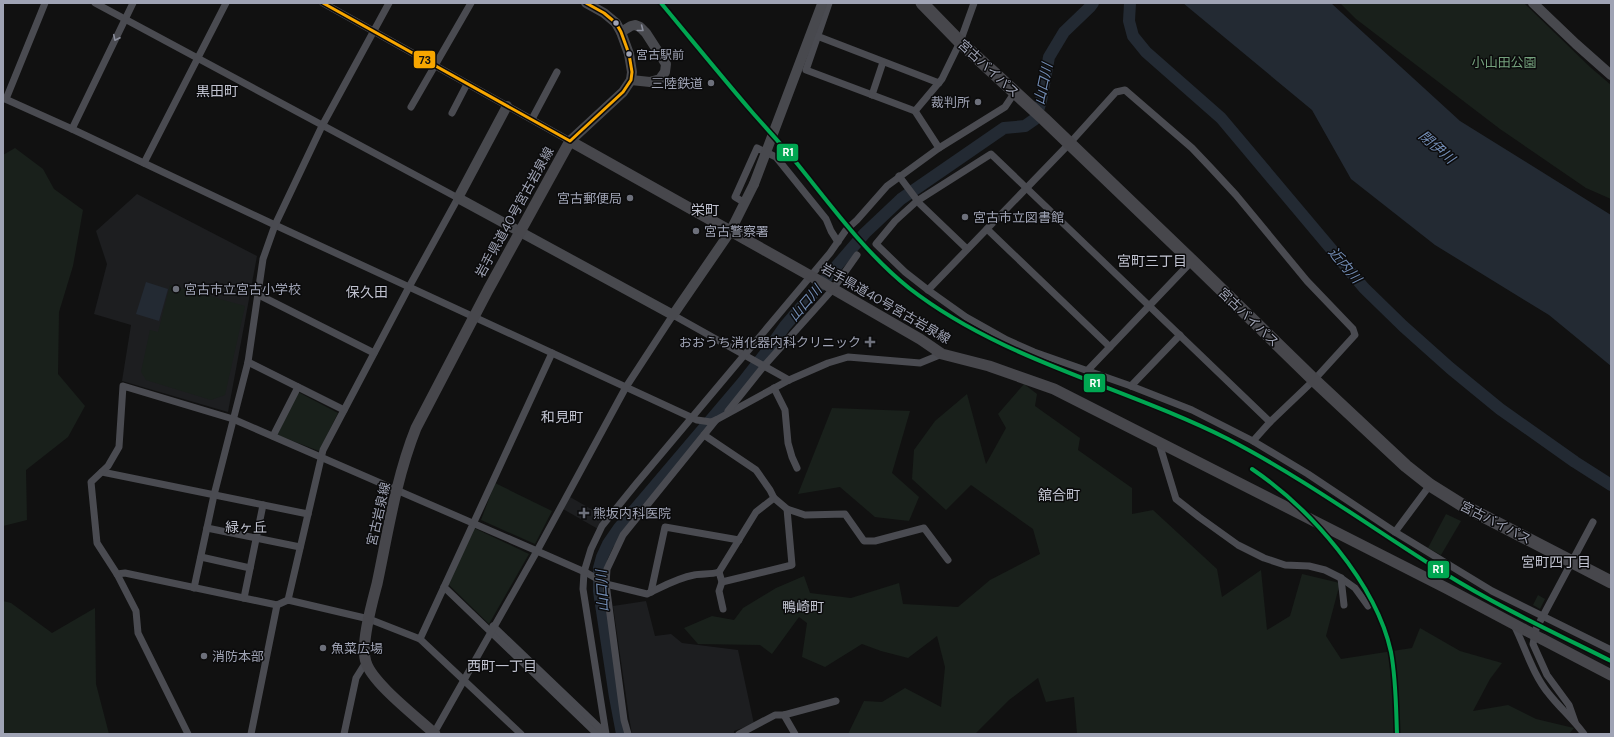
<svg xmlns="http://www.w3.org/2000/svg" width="1614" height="737" viewBox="0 0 1614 737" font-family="'DM Sans','Noto Sans JP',sans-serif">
<rect width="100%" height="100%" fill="#111"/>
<g fill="#1d1e20">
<path d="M137,194L257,256L228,412L122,381L131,325L94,314L107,264L96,231Z"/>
<path d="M570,497L605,517L598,529L563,509Z"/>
<path d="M646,601L655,636L671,634L682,643L738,650L754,724L734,731V734H632L629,717L613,606Z"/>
</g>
<g fill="#19201b">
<path d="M1340,3H1524L1590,67L1611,85V199L1586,188L1500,129L1356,19Z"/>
<path d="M15,148L43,169L54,189L83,210L73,266L59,312L58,374L85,406L68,437L26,470L27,520L3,526V155Z"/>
<path d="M170,285L245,306L225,395L211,400L146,380L141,372L150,330L158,332Z"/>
<path d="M1024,384L1037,394L1035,406L1080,438L1078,450L1132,488V514L1153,510L1217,569L1222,597L1261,570L1267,630L1290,616L1302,574L1340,583L1326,636L1341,659L1412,648L1420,628L1460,651L1502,663L1490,679L1473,711L1508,705L1536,719L1574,728L1569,734H1077L1074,697L1046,702L1038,678L1009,700L975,734H848L864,701L882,702L905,688L941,707L945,667L937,636L908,658L881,651L862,644L825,667L802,657L807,623L799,617L772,654L760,645L698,644L684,628L712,616L734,620L743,608L776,588L804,576L810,593L851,598L899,583L903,604L958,607L990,580L1040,554L1033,529L971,485L946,510L912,479L914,450L935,421L967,394L986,464L1006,428L998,414Z"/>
<path d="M298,392L338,413L319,451L277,435Z"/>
<path d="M832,408L910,411L892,473L919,497L909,521L875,517L840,487L798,494Z"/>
<path d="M495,483L552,511L535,544L481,520Z"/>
<path d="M1446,514L1461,521L1441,555L1428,548Z"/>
<path d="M474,528L529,554L489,624L448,584Z"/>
<path d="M1538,595L1545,599L1540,609L1533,605Z"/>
<path d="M3,601L11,603L52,633L95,608L96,684L109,734H3Z"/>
</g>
<g fill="#232a33">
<path d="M1183,3H1331L1460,121L1611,215V366L1549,315L1435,245L1351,179L1312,110Z"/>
<path d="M146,282L168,289L159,321L136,314Z"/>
</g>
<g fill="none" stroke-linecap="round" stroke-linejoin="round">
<g stroke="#232a33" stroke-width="12">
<path d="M1130,3L1129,21L1133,36L1146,52L1221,118L1364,288L1403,326L1450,368L1500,409L1575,462L1611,485"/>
<path d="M622,734L615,697L599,591V568L602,557L608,544L619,528L743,382L768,350L785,326L865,233L901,199L1004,128L1025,126L1035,119L1041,101L1049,57L1064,32L1090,7L1093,3"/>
</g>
<g stroke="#4a4b51" stroke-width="7">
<path d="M95,3L458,198L409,287L323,450L288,600"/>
<path d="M323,3L570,141"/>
<path d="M829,3L806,70L915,111L939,148"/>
<path d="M817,36L939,83"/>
<path d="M872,95L883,62"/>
<path d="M3,98L72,129L275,225L697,420L711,422L716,420L789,380L828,363L848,357L920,363L942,354"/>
<path d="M6,99L45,3"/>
<path d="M411,107L471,3"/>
<path d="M915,111L942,79L960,42L974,3"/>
<path d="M452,113L467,84"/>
<path d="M532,119L557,72"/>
<path d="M72,129L133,3"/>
<path d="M144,163L226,3"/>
<path d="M899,176L920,204L967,249"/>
<path d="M745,203L735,197L757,148L776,157L826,219L831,231L838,242"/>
<path d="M987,229L1110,347"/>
<path d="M928,290L1069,144L1116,92L1125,90L1192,148L1211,168L1236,195L1307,281L1353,329L1355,335L1314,380L1270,422L1253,441"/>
<path d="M257,294L374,353"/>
<path d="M248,362L344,410"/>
<path d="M1087,371L1192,261"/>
<path d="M1131,386L1180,335"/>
<path d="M774,388L785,410L788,443L792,457L797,468"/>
<path d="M728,411L764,366L833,289L857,255"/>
<path d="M1270,422L991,154L917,201L895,221L876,244L905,272L928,290L966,317L1007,340L1034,352L1131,386L1192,410L1253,441L1308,474L1395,532L1492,591L1611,650"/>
<path d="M273,436L298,387"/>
<path d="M1159,443L1176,499L1199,517L1238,545L1264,558L1285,565L1309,566L1325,570L1341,578L1355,588L1368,606"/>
<path d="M102,472L308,514"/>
<path d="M787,509L805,515L845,514L864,541H875L924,528L948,560"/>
<path d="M207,528L300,547"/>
<path d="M1395,532L1430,485"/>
<path d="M201,557L250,568"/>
<path d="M719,572L722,582L792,565L787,509L774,498"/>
<path d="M117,574L125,573L277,605L288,600L369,619L420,639L521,734"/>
<path d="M1341,578L1344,605"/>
<path d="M722,582L719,591L723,609"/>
<path d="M444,587L597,734"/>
<path d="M194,588L214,495L248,362L263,259L275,225L322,126L389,3"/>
<path d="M651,592L665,527L739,540"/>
<path d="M244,598L263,505"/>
<path d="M1514,625C1525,647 1533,675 1549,694C1560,708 1573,719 1584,734"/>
<path d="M493,626L605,733"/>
<path d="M420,639L552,353"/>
<path d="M784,715L795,734"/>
<path d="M1575,722L1569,705L1547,675L1533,644L1536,629L1593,522"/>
<path d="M434,733L537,551L626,387L673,315L789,380"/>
<path d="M188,734L138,633L136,611L117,574L97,543L91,482L108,466L119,447L123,386L233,419L537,551L587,573L606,584L647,594C662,587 677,578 694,575C702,573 710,575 719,572L756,512L774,498L770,490L756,470L704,435"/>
<path d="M251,734L277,605"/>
<path d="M344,734L356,678L366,662"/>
<path d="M606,734L583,589L584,572L591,549L602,526L636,484L830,253L846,230L857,220L887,186L939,148L1005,107L1015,92"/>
<path d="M628,734L624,720L606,584L607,569L623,535L716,420"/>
<path d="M739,734L775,715H784L836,701"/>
</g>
<g stroke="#48494e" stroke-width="10">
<path d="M1533,3L1576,44L1611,75"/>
<path d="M621,32L631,26L635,25L640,27L646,33L666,64L665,72L660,79L650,82L631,80"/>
<path d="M507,106L458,198L673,315L730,232L754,184"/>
<path d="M570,141L623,92L631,80L632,72L629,54L621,32L616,23L604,13L586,3"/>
</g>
<g stroke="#47474c" stroke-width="11">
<path d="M1542,639L1611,675"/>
<path d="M435,734C418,718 372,683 366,662C360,645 372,603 377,584C388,532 396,478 416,428L488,290L570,141L816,279L920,339L942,354L989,366L1054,389L1446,588L1529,632"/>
</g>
<path stroke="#47474c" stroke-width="13" d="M922,3L960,42L1044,119L1192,261L1314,380L1406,466L1430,485L1462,505L1611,582"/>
<path stroke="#45464a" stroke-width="2" stroke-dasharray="5 4" stroke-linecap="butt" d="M733,89C756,117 780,143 803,170C842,218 880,269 931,305C976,335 1025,355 1075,375C1136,399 1198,423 1256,454C1321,490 1382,535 1445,574C1499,607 1555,633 1611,661"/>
<path stroke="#48494e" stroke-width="10" d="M754,184L822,4"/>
<path stroke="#47474c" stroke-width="11" d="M1529,632L1542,639"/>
<defs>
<path id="bus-1" d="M323,3L570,141L623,92L631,80L632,72L629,54L621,32L616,23L604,13L586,3"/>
</defs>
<use href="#bus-1" stroke="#0b0b0c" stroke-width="6"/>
<use href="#bus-1" stroke="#f7a600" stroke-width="3"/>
<defs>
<g id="rail-1">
<path d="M661,3C691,39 721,76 752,112C766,128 781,144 795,161C830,204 865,253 909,288C1003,361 1123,386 1228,439C1303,478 1372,528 1444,573C1497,606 1555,633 1611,661"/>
<path d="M1252,469C1310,508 1376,583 1391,652C1396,679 1396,707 1397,734"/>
</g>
</defs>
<use href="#rail-1" stroke="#0b0b0c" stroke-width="7"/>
<use href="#rail-1" stroke="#00a651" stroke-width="4"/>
</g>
<defs><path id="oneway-chevron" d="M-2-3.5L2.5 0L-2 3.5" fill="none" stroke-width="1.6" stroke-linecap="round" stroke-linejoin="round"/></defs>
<use stroke="#898c9a" href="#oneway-chevron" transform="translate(641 29) rotate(38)"/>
<use stroke="#8a8d9b" href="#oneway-chevron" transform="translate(116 38) rotate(116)"/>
<g fill="#9fa3b4" stroke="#0b0b0c" stroke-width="1.5">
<circle cx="616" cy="23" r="3.5"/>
<circle cx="629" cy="54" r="3.5"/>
</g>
<g fill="#6d707b" stroke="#0b0b0c" stroke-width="1.5">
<circle cx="711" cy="83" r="4"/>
<circle cx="978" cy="102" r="4"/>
<circle cx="630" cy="198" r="4"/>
<circle cx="965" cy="217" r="4"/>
<circle cx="696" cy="231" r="4"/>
<circle cx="176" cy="289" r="4"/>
<path d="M868 336h4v4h4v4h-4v4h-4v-4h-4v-4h4z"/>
<path d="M582 507h4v4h4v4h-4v4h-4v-4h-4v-4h4z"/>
<circle cx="323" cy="648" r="4"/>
<circle cx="204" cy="656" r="4"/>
</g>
<g text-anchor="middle" stroke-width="3" stroke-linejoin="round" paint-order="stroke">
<g font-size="12" fill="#9fa3b4" stroke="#0b0b0c" text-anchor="start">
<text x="636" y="59">宮古駅前</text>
</g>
<g font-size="13" fill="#74a17d" stroke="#0b0b0c">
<text x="1504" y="67">小山田公園</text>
</g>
<g font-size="13" fill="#9fa3b4" stroke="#0b0b0c">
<text transform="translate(989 68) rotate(43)" y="5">宮古バイパス</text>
<text transform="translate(514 212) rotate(-61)" y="5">岩手県道40号宮古岩泉線</text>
<text transform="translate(886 303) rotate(30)" y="5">岩手県道40号宮古岩泉線</text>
<text transform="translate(1249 317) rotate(44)" y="5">宮古バイパス</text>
<text transform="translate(378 514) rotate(-77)" y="5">宮古岩泉線</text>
<text transform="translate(1496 522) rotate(27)" y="5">宮古バイパス</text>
</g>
<g font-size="13" fill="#9fa3b4" stroke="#0b0b0c" text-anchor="start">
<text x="703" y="88" text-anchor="end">三陸鉄道</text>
<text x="970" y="107" text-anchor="end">裁判所</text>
<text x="622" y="203" text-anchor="end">宮古郵便局</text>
<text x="973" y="222">宮古市立図書館</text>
<text x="704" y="236">宮古警察署</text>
<text x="184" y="294">宮古市立宮古小学校</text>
<text x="861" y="347" text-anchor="end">おおうち消化器内科クリニック</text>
<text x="593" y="518">熊坂内科医院</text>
<text x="331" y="653">魚菜広場</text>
<text x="212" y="661">消防本部</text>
</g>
<g font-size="14" font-style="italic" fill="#728cb4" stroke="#0b0b0c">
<text transform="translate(1043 84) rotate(-78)" y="5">山口川</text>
<text transform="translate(1437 147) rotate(41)" y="5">閉伊川</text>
<text transform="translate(1345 265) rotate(50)" y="5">近内川</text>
<text transform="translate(805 303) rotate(-49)" y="5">山口川</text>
<text transform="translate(602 591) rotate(-93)" y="5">山口川</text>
</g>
<g font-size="14" fill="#c1c3d0" stroke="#0b0b0c">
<text x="217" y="96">黒田町</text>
<text x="705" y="215">栄町</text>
<text x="1152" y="266">宮町三丁目</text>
<text x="367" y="297">保久田</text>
<text x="562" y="422">和見町</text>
<text x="1059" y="500">舘合町</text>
<text x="246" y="532">緑ヶ丘</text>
<text x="1556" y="567">宮町四丁目</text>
<text x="803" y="612">鴨崎町</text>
<text x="502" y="671">西町一丁目</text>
</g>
</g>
<g stroke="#0b0b0c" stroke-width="1.5">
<rect x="413" y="50" width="23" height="19" rx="4" fill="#f7a600"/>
<rect x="776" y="143" width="23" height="19" rx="4" fill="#00a651"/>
<rect x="1083" y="373" width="23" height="20" rx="4" fill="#00a651"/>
<rect x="1427" y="560" width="23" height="19" rx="4" fill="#00a651"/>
</g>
<g font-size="11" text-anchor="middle" font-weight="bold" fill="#fff">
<text x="788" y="156">R1</text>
<text x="1095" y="387">R1</text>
<text x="1438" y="573">R1</text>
</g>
<g font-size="11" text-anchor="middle" font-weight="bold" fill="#111">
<text x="425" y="64">73</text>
</g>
<rect width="1614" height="737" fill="none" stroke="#9fa3b4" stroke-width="8"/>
</svg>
